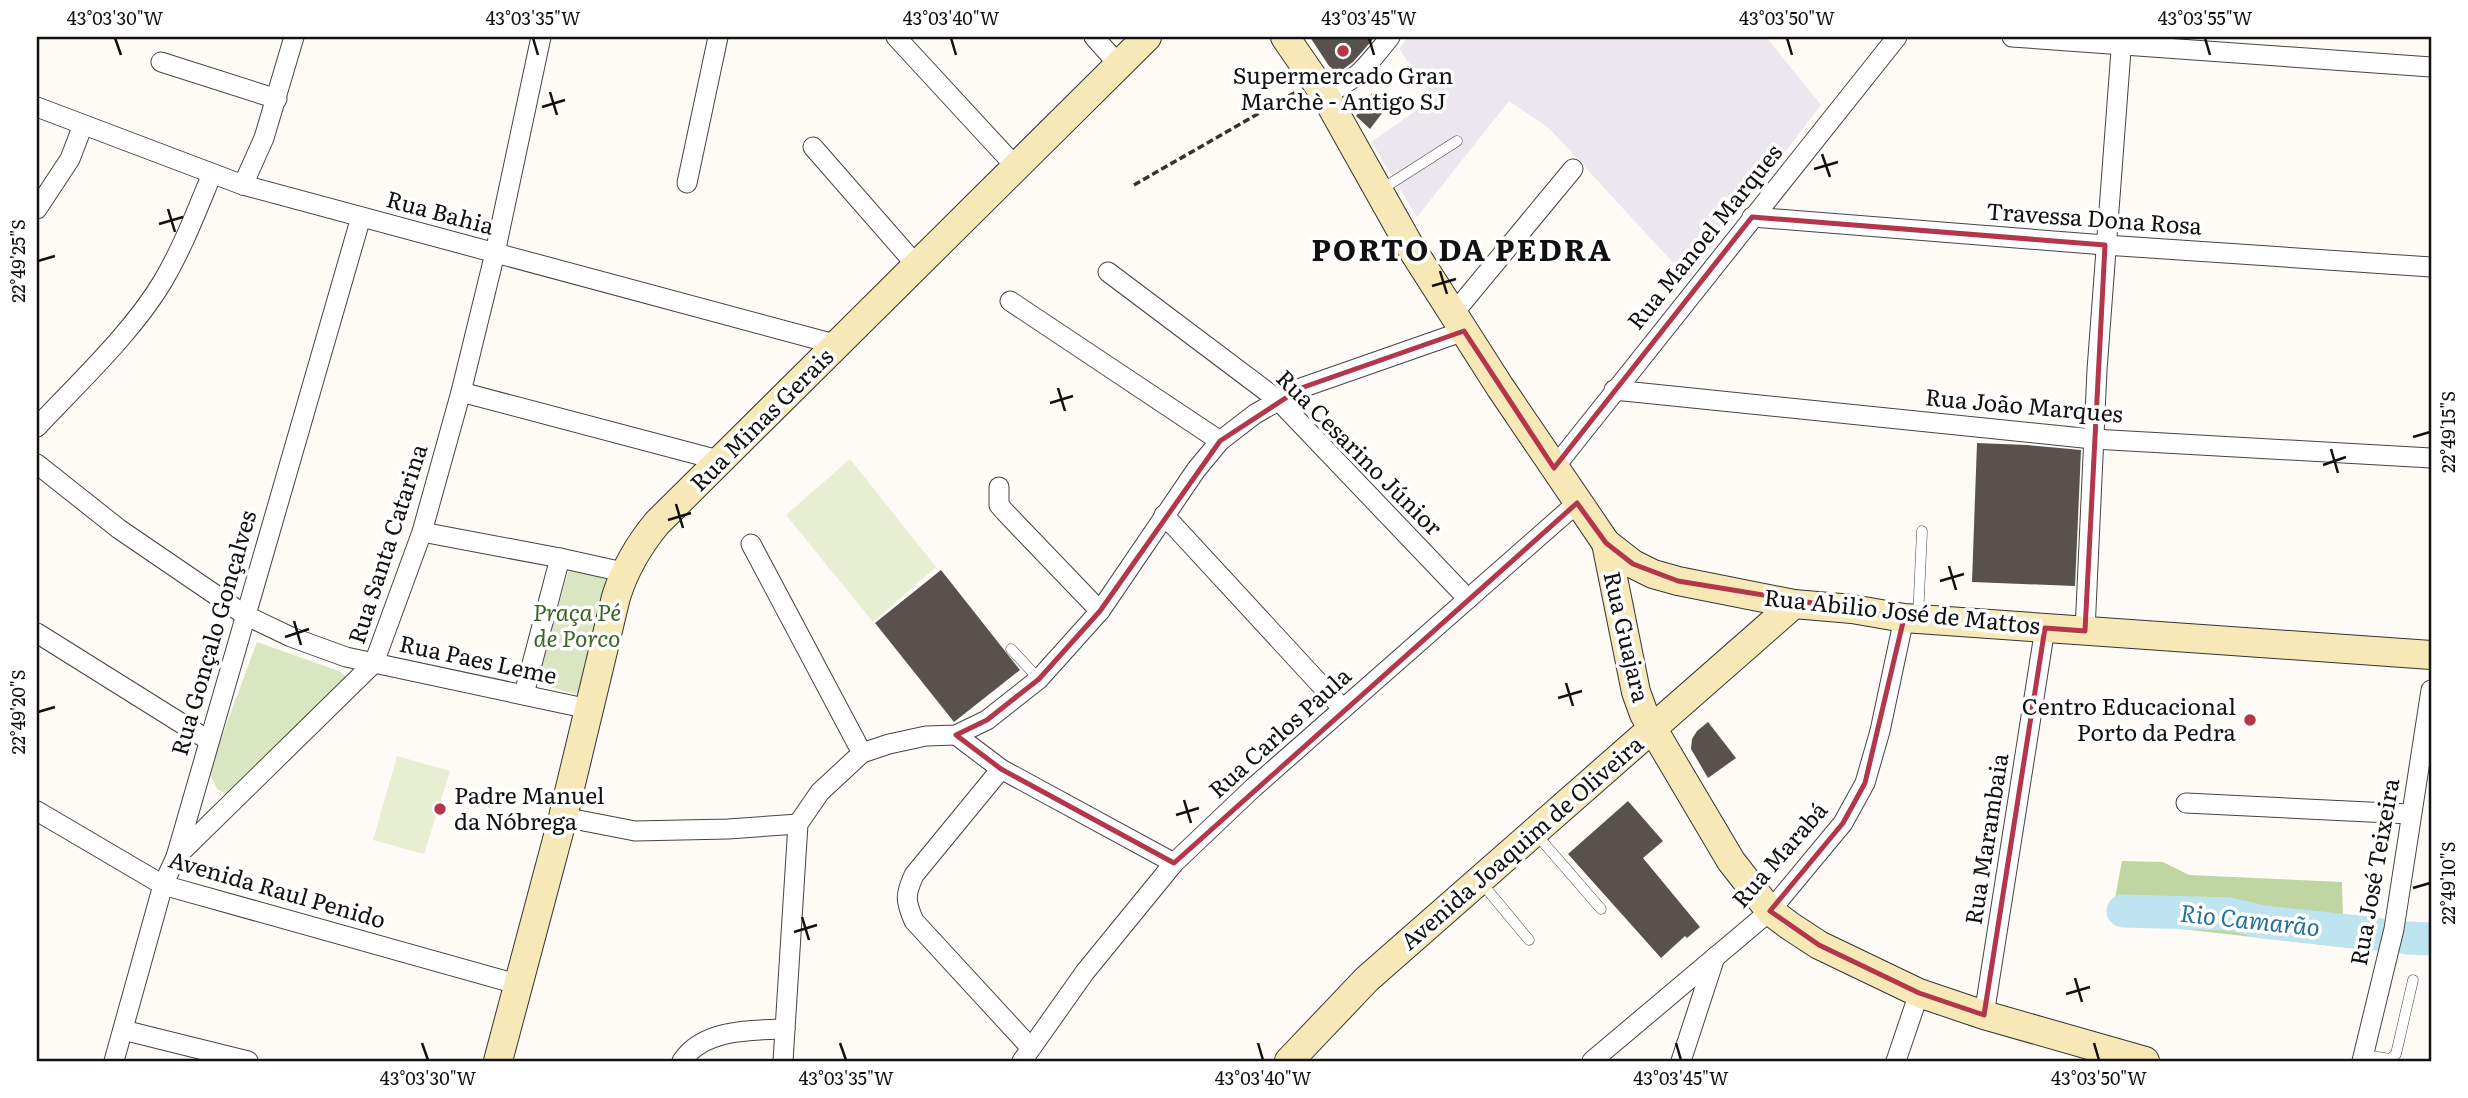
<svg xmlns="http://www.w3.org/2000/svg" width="2468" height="1098" viewBox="0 0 2468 1098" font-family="Literata,serif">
<rect width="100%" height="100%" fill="#fefbf6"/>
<path fill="#ece7ee" d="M1408,37H1766L1821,105L1688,279L1549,128L1509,101L1417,217L1371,142L1434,98L1399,49Z"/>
<g fill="#d9e6c1">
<path d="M569,569L611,580L584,688L576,694L553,688L541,679L540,671Z"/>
<path d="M257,642L339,671L348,678L234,789L226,794L217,789L210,774L215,755Z"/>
</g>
<path fill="#bfd5a2" d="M2122,861L2163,862L2189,875L2342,882L2343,919H2377L2375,937L2362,935L2358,949L2137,924L2113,909Z"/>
<g fill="#e8eed2">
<path d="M850,459L936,567L873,622L786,515Z"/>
<path d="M397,756L450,771L424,854L373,840Z"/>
</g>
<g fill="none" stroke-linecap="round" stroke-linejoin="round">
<g stroke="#bfe4f1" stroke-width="33">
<path d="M2123,911L2230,914L2263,922L2377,934"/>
<path d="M2407,938L2431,939"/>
</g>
</g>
<g fill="#58514e">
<path d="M1310,37H1375L1353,62L1338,73L1329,66Z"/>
<path d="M1373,92L1389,104L1370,129L1356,116Z"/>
<path d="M1977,443L2027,445L2081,450L2075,586L1972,582Z"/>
<path d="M941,570L1020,670L954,722L875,623Z"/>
<path d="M1708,722L1736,758L1708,778L1691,749L1692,739L1697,731Z"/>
<path d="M1628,801L1663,841L1643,858L1700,927L1687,938L1685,936L1661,958L1568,854Z"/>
</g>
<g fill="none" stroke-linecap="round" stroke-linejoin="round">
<defs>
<g id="lane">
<path d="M1382,189L1457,141"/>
<path d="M1918,618L1922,531"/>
<path d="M1011,649L1039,679"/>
<path d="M1536,834L1601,909"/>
<path d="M1480,881L1529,940"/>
<path d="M2364,1055L2390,1059L2396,1054L2413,980"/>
</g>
<g id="street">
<path d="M896,37L1016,167"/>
<path d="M1094,37L1119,65"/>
<path d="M2012,37L2431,67"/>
<path d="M161,62L277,99"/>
<path d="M1325,95C1359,78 1367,66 1390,37"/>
<path d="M37,107L243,185L838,345"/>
<path d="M813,147L917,266"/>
<path d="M687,183L718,37"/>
<path d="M243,185L264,138L294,37"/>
<path d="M37,209L70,159L83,125"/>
<path d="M1752,217L2105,245L2431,267"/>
<path d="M1108,272L1278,400L1468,599"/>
<path d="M1010,301L1220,441"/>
<path d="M1453,314L1573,169"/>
<path d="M1614,390L2093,439L2431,458"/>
<path d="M461,392L722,461"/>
<path d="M37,427C78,383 132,333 163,281C183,247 197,210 212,174"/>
<path d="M37,464L119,529L245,615L291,637L346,657L589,709"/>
<path d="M1554,468L1897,37"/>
<path d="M999,487V505L1005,512L1100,611"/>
<path d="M1164,515L1343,709"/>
<path d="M422,532L560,558L623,572"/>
<path d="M751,544L862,753"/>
<path d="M2085,631L2097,370L2122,37"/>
<path d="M37,633L208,740"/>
<path d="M524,694L560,558"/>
<path d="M956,735L1001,769L1174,863"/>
<path d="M1001,769L914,875C905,895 905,900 914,921L1031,1048"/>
<path d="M2186,803L2410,814"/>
<path d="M37,811L163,885L517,984"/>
<path d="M563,817L635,831L728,829L798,824"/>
<path d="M176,857L374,663L422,532L461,392L495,253L541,37"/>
<path d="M1984,1015L2045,628"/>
<path d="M123,1030L248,1061"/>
<path d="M114,1061L163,885L176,857L361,217"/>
<path d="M682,1061C703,1029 751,1030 785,1029"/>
<path d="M783,1061L798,824L820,792L862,753L889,744L926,736L956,735L987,720L1039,679L1100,611L1196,470L1220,441L1255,414L1301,388L1464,331"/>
<path d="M1022,1061L1085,972L1174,863L1253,788L1577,503"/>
<path d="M1592,1061L1770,911L1843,823L1865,783L1880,731L1904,618"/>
<path d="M1681,1061L1715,957"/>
<path d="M1896,1061L1919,993"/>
<path d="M2362,1061L2394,929L2431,690"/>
</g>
<g id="secondary">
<path d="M1285,37L1325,95L1408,243L1500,387L1606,543L1633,564L1653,574L1678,581L1794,604L1852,609L1904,618L2431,655"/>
<path d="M1606,543L1636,692L1644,714L1731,861L1770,911L1790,926L1819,945L1919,993L1984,1015L2145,1061"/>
<path d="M498,1061L563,817L616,597C625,568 638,546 657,523L1147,37"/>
<path d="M1289,1061L1367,979L1794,604"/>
</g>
</defs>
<use href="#lane" stroke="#444" stroke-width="11"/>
<use href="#street" stroke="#444" stroke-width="21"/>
<use href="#secondary" stroke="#333" stroke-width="30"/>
<path stroke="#333" stroke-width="3.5" stroke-dasharray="7 3.5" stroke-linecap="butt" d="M1134,185L1296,92"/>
<use href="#lane" stroke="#fff" stroke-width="10"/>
<use href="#street" stroke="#fff" stroke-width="19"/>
<use href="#secondary" stroke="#f7e9b7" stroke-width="28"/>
</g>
<path fill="none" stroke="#b4364a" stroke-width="5" stroke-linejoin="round" d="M1752,217L2105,245L2085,631L2045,628L1984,1015L1919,993L1819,945L1770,911L1843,823L1865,783L1904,618L1678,581L1633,564L1606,543L1577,503L1174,863L1001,769L956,735L987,720L1039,679L1100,611L1220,441L1301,388L1464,331L1554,468Z"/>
<path fill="none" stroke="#111" stroke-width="2.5" d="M115,38L121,55M533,38L538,55M951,38L956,55M1369,38L1374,55M1787,38L1792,55M2205,38L2210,55M550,92L557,115M542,107L565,100M1822,154L1830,177M1814,169L1838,162M168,209L175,232M159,224L183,217M38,261L55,256M1440,271L1447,294M1432,286L1456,279M1058,388L1065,411M1050,403L1073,396M2413,437L2430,432M2331,449L2338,473M2323,465L2346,457M676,504L683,528M668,520L691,513M1949,566L1956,590M1940,581L1964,574M294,621L301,645M285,637L309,629M1566,683L1573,706M1558,698L1582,691M38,712L55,707M1184,800L1191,823M1176,815L1199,808M2413,888L2430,883M802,917L809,940M794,932L817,925M2075,978L2082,1002M2066,994L2090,987M422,1043L428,1060M840,1043L846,1060M1258,1043L1263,1060M1676,1043L1681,1060M2094,1043L2099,1060"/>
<g fill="#b4364a" stroke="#fff" stroke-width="2.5">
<circle cx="1343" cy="51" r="7"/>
<circle cx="2250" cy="720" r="7"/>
<circle cx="440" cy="809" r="7"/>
</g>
<g text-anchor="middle" stroke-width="7" stroke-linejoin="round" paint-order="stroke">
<g font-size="23" fill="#111" stroke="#fff">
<text x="1343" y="84">Supermercado Gran<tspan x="1343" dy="26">Marchè - Antigo SJ</tspan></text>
<text x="2236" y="715" text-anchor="end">Centro Educacional<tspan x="2236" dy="26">Porto da Pedra</tspan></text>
<text x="454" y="804" text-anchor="start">Padre Manuel<tspan x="454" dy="26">da Nóbrega</tspan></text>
</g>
<g font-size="23" fill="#111" stroke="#fff">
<text transform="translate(440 213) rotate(15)" y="8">Rua Bahia</text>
<text transform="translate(2094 219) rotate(4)" y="8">Travessa Dona Rosa</text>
<text transform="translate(1705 237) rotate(-51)" y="8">Rua Manoel Marques</text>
<text transform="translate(2024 406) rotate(5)" y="8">Rua João Marques</text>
<text transform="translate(762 420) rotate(-45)" y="8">Rua Minas Gerais</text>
<text transform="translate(1359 453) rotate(45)" y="8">Rua Cesarino Júnior</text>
<text transform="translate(388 544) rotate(-72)" y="8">Rua Santa Catarina</text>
<text transform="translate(1902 612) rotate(6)" y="8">Rua Abilio José de Mattos</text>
<text transform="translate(214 633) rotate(-74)" y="8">Rua Gonçalo Gonçalves</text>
<text transform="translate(1626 637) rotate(77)" y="8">Rua Guajara</text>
<text transform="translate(478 660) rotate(12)" y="8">Rua Paes Leme</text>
<text transform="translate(1280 733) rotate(-42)" y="8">Rua Carlos Paula</text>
<text transform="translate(1987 839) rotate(-81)" y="8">Rua Marambaia</text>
<text transform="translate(1522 843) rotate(-41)" y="8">Avenida Joaquim de Oliveira</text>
<text transform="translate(1780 855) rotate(-49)" y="8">Rua Marabá</text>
<text transform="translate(2375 872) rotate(-80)" y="8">Rua José Teixeira</text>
<text transform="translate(277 890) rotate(16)" y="8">Avenida Raul Penido</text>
</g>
<g font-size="23" font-style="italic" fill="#3a6326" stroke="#fff">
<text x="577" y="621">Praça Pé<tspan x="577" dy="26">de Porco</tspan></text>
</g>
<g font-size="24" font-style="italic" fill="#257297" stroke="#fff">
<text transform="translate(2250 921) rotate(6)" y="8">Rio Camarão</text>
</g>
<g font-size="30" font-weight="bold" letter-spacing="2" fill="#111" stroke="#fff">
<text x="1462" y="261">PORTO DA PEDRA</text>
</g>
</g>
<rect width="2468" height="1098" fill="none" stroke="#ffffff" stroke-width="77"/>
<rect x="38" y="38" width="2392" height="1022" fill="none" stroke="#111" stroke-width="2.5"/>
<g font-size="18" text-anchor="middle" fill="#111">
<text x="115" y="25">43°03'30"W</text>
<text x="533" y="25">43°03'35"W</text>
<text x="951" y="25">43°03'40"W</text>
<text x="1369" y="25">43°03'45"W</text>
<text x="1787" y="25">43°03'50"W</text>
<text x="2205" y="25">43°03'55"W</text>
<text transform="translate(19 261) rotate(-90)" y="6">22°49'25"S</text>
<text transform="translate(2449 432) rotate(-90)" y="6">22°49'15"S</text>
<text transform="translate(19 712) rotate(-90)" y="6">22°49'20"S</text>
<text transform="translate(2449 883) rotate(-90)" y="6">22°49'10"S</text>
<text x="428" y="1085">43°03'30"W</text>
<text x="846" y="1085">43°03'35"W</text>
<text x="1263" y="1085">43°03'40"W</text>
<text x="1681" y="1085">43°03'45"W</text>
<text x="2099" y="1085">43°03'50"W</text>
</g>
</svg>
